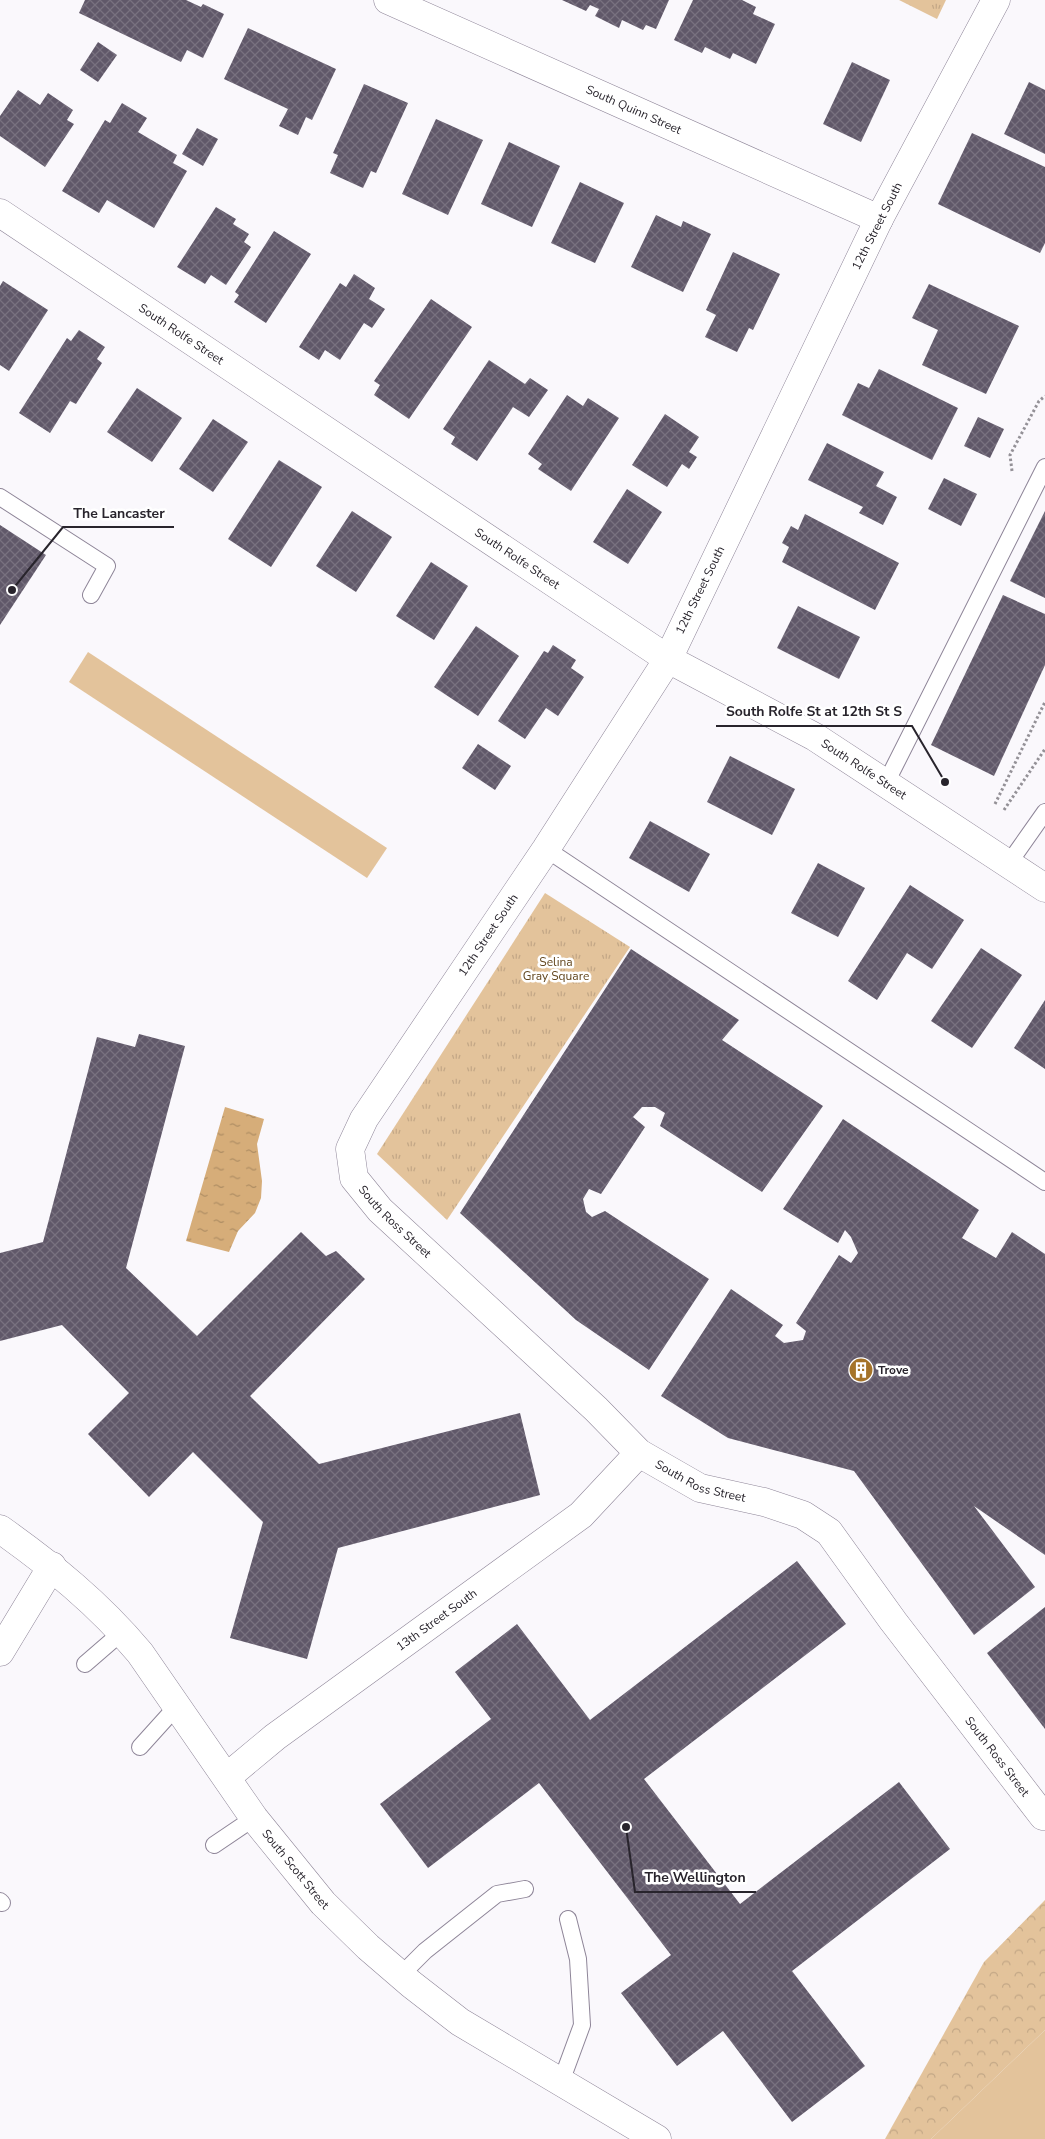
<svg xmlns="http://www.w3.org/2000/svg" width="1045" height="2139" viewBox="0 0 1045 2139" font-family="'Nunito Sans',sans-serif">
<defs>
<pattern id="forest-crowns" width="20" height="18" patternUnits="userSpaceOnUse" patternTransform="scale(1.25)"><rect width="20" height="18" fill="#e3c39b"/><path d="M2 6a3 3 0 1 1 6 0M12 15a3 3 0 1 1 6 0" fill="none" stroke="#c3a786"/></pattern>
<pattern id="park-tufts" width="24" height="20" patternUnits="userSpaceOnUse" patternTransform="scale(1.25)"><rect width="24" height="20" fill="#e3c39b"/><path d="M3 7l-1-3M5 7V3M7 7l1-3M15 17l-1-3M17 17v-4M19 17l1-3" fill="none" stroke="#c3a786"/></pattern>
<pattern id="water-ripples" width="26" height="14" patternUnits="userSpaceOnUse" patternTransform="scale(1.25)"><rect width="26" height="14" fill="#d6ad79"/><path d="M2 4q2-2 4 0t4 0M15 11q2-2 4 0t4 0" fill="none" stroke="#ae8d63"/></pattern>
<pattern id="building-cross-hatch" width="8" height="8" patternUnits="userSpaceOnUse" patternTransform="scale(1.25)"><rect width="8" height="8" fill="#605869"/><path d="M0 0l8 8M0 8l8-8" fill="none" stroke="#78717f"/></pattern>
</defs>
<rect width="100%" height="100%" fill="#faf8fc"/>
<g fill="#e3c39b">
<path d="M88,652L387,848L367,878L69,682Z"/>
<path d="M1045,2030V2139H931Z"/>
</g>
<path fill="url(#forest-crowns)" d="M1045,1900V2030L931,2139H885L984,1962Z"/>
<g fill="url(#park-tufts)">
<path d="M899,0H946L937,19Z"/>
<path d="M545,893L630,947L447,1220L377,1154Z"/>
</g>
<path fill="url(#water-ripples)" d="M225,1107L264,1119L257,1144L262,1181L261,1198L255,1213L238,1231L229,1252L186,1241Z"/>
<g fill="url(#building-cross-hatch)">
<path d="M85,0H186L201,7L203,4L224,14L203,58L187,50L181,62L79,13Z"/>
<path d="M562,0H669L656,29L646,25L643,30L622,20L619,28L595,16L599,9L590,5L586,11Z"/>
<path d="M693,0H742L756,7L753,14L775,24L756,64L733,53L730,59L705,47L702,53L674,40Z"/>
<path d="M248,28L336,69L312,120L306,117L298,135L279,126L288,109L224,79Z"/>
<path d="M98,42L117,55L98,82L80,70Z"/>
<path d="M852,62L890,80L861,142L823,124Z"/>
<path d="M1029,82L1045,90V154L1004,134Z"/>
<path d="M364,84L408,103L376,173L371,171L363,188L330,173L338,155L333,153Z"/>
<path d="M18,90L40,105L48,93L73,110L67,120L74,124L45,167L0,136V116Z"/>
<path d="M122,103L147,118L138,132L177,155L173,163L187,171L154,228L107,200L99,213L62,191L105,120L110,123Z"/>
<path d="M436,119L483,140L448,215L402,194Z"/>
<path d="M197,128L218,139L203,166L182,154Z"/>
<path d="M972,133L1045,167V243L1040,253L938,204Z"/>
<path d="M509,142L560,166L532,227L481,204Z"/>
<path d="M580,182L624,203L595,263L551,243Z"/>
<path d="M216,207L236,219L233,224L249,234L244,242L251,247L226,285L211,275L205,284L177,267Z"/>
<path d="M656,215L681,227L683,221L711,234L683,292L631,267Z"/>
<path d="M274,231L311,254L266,323L234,302L239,295L235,292Z"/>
<path d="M733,252L780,274L753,330L749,328L737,352L705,337L716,315L706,310Z"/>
<path d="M354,274L375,288L369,299L385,309L372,328L364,323L340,360L325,350L319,360L299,347L340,283L346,287Z"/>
<path d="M3,281L48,310L9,371L0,365V286Z"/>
<path d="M929,284L1019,326L986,394L922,365L938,330L912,318Z"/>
<path d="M431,299L472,327L409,419L374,395L380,385L374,381Z"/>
<path d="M79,330L105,347L97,359L102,363L76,404L70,401L50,433L19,413L67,338L71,341Z"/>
<path d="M489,360L525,384L530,378L548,390L529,417L513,407L477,461L451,444L455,437L443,429Z"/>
<path d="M879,369L958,408L932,460L842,415L858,383L869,388Z"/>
<path d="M137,388L182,418L152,462L107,432Z"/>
<path d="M567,395L583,406L588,398L619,418L571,491L538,469L542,464L528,454Z"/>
<path d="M665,414L699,437L689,452L697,457L689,469L682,464L667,487L632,465Z"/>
<path d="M978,417L1004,429L990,458L964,446Z"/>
<path d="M213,419L248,442L213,492L179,469Z"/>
<path d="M827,443L884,472L876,486L897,497L883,525L859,513L863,507L808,480Z"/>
<path d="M279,460L322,487L271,567L228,539Z"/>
<path d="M944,478L977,494L961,526L928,509Z"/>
<path d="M627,489L662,512L628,564L593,542Z"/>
<path d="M352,511L392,537L356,592L316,566Z"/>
<path d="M1045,511V598L1010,581Z"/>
<path d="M805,514L899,563L875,610L782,562L789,547L782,543L791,526L798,530Z"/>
<path d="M0,525L46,555L0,625Z"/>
<path d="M431,562L468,586L434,640L396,616Z"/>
<path d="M1003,595L1045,614V665L994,776L931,745Z"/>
<path d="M798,606L860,637L839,679L777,648Z"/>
<path d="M476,626L519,656L478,716L434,687Z"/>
<path d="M553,645L576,660L571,668L584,677L558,716L546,708L525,739L498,721L544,651L548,653Z"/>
<path d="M478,744L511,766L495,790L462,768Z"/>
<path d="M730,756L795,789L772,835L707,802Z"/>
<path d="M650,821L710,854L689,892L629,858Z"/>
<path d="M818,863L865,888L838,937L791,913Z"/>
<path d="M910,885L964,920L932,969L907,953L877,1000L848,981Z"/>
<path d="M981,948L1022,975L972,1048L931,1021Z"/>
<path d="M631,949L739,1020L722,1040L823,1106L762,1192L660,1126L665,1113L655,1107H642L633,1117L645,1127L601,1194L589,1189L583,1199L586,1212L592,1217L605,1211L709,1279L649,1370L576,1320L460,1213Z"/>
<path d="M1045,1000V1069L1014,1048Z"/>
<path d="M139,1034L185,1046L126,1268L197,1336L301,1232L326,1256L336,1251L365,1279L250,1396L319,1464L520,1413L540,1495L338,1548L307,1659L230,1638L263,1522L193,1452L149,1497L88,1434L129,1393L62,1325L0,1341V1253L43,1242L97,1037L135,1047Z"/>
<path d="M843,1119L979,1210L962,1238L996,1258L1012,1232L1045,1254V1555L974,1506L1035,1587L974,1635L854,1471L728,1438L661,1396L731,1289L783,1325L775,1336L784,1343L803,1340L806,1331L796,1323L839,1255L851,1263L858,1253L851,1237L845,1230L838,1243L783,1209Z"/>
<path d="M797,1561L846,1624L644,1779L740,1904L899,1782L950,1849L792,1971L865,2066L792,2122L723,2031L677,2066L621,1993L671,1955L539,1783L428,1868L380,1804L491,1719L455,1672L517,1624L590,1720Z"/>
<path d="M1045,1607V1729L987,1653Z"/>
</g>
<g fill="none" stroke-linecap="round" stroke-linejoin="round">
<defs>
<g id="service">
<path d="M0,497L107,566L91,595"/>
<path d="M886,783L1045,467"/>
<path d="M546,849L1045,1182"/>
<path d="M1009,863L1045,812"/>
<path d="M85,1664L122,1632"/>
<path d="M140,1747L177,1706"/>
<path d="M214,1845L254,1818"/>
<path d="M0,1901L2,1903"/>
<path d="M401,1975L425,1951L497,1894L525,1889"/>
<path d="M561,2082L582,2025L578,1959L568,1919"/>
</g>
<g id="minor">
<path id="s1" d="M388,0L879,219"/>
<path id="s2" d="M996,0L879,219L668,659L546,849L364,1119L350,1149L354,1178L380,1210L596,1409L639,1453L700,1488L764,1502L803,1515L829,1532L893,1621L1043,1816"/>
<path id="s3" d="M0,213L668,659L815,737L1045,888"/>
<path id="s4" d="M0,1529C52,1566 98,1603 140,1653L254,1818L323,1903L368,1947L411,1984L460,2022L657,2139"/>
<path d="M0,1652L52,1566"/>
<path id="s5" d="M227,1777L275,1737L581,1515L639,1453"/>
</g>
</defs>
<use href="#service" stroke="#8e8598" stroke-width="18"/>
<use href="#minor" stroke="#8e8598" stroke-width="29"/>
<g stroke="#949197" stroke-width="3" stroke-dasharray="2.5 2.5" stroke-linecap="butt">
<path d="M1012,471L1010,455L1039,401L1045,396"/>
<path d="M995,804L1045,702"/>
<path d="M1004,810L1045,749"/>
</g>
<use href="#service" stroke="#fff" stroke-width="16"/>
<use href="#minor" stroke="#fff" stroke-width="28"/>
</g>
<defs>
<symbol id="building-disc" viewBox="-11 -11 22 22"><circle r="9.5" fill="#a57329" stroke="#fff"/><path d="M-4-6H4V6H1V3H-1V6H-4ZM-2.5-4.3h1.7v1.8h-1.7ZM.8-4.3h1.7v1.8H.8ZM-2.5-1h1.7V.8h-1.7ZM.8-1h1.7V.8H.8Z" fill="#fff"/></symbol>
</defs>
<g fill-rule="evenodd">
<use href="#building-disc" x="847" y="1356" width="28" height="28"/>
</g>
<g text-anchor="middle" stroke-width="5" stroke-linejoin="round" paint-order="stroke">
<g font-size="12" fill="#28242c" stroke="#fff">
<text dy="4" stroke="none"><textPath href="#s1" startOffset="269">South Quinn Street</textPath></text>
<text transform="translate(877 226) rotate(-63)" y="4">12th Street South</text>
<text dy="4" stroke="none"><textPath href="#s3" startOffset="218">South Rolfe Street</textPath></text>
<text dy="4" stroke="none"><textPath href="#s3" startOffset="622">South Rolfe Street</textPath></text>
<text transform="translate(700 590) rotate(-64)" y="4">12th Street South</text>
<text dy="4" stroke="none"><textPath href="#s3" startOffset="1028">South Rolfe Street</textPath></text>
<text transform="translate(488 935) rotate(-56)" y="4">12th Street South</text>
<text dy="4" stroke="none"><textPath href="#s2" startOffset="1410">South Ross Street</textPath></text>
<text dy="4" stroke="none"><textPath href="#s2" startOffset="1815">South Ross Street</textPath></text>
<text dy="4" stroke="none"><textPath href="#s5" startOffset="262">13th Street South</textPath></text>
<text dy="4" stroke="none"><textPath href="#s2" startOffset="2235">South Ross Street</textPath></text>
<text dy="4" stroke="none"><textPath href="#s4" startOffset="454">South Scott Street</textPath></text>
</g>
<g font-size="12" fill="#62461e" stroke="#fff">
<text x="556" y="966">Selina<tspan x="556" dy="14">Gray Square</tspan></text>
</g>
<g font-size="12" font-weight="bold" fill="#28242c" stroke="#fff" text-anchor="start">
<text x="878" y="1374">Trove</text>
</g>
</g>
<path fill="none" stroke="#28242c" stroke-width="2" d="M12 590L63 527H174M945 782L912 726H716M626 1827L635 1892H756"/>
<g fill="#28242c" stroke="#fff" stroke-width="2">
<circle cx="12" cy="590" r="5"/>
<circle cx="945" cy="782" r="5"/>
<circle cx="626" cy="1827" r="5"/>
</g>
<g font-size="14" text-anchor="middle" font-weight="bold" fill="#28242c" stroke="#fff" stroke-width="5" stroke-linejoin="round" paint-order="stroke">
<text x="119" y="518">The Lancaster</text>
<text x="814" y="716">South Rolfe St at 12th St S</text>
<text x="695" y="1882">The Wellington</text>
</g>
</svg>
